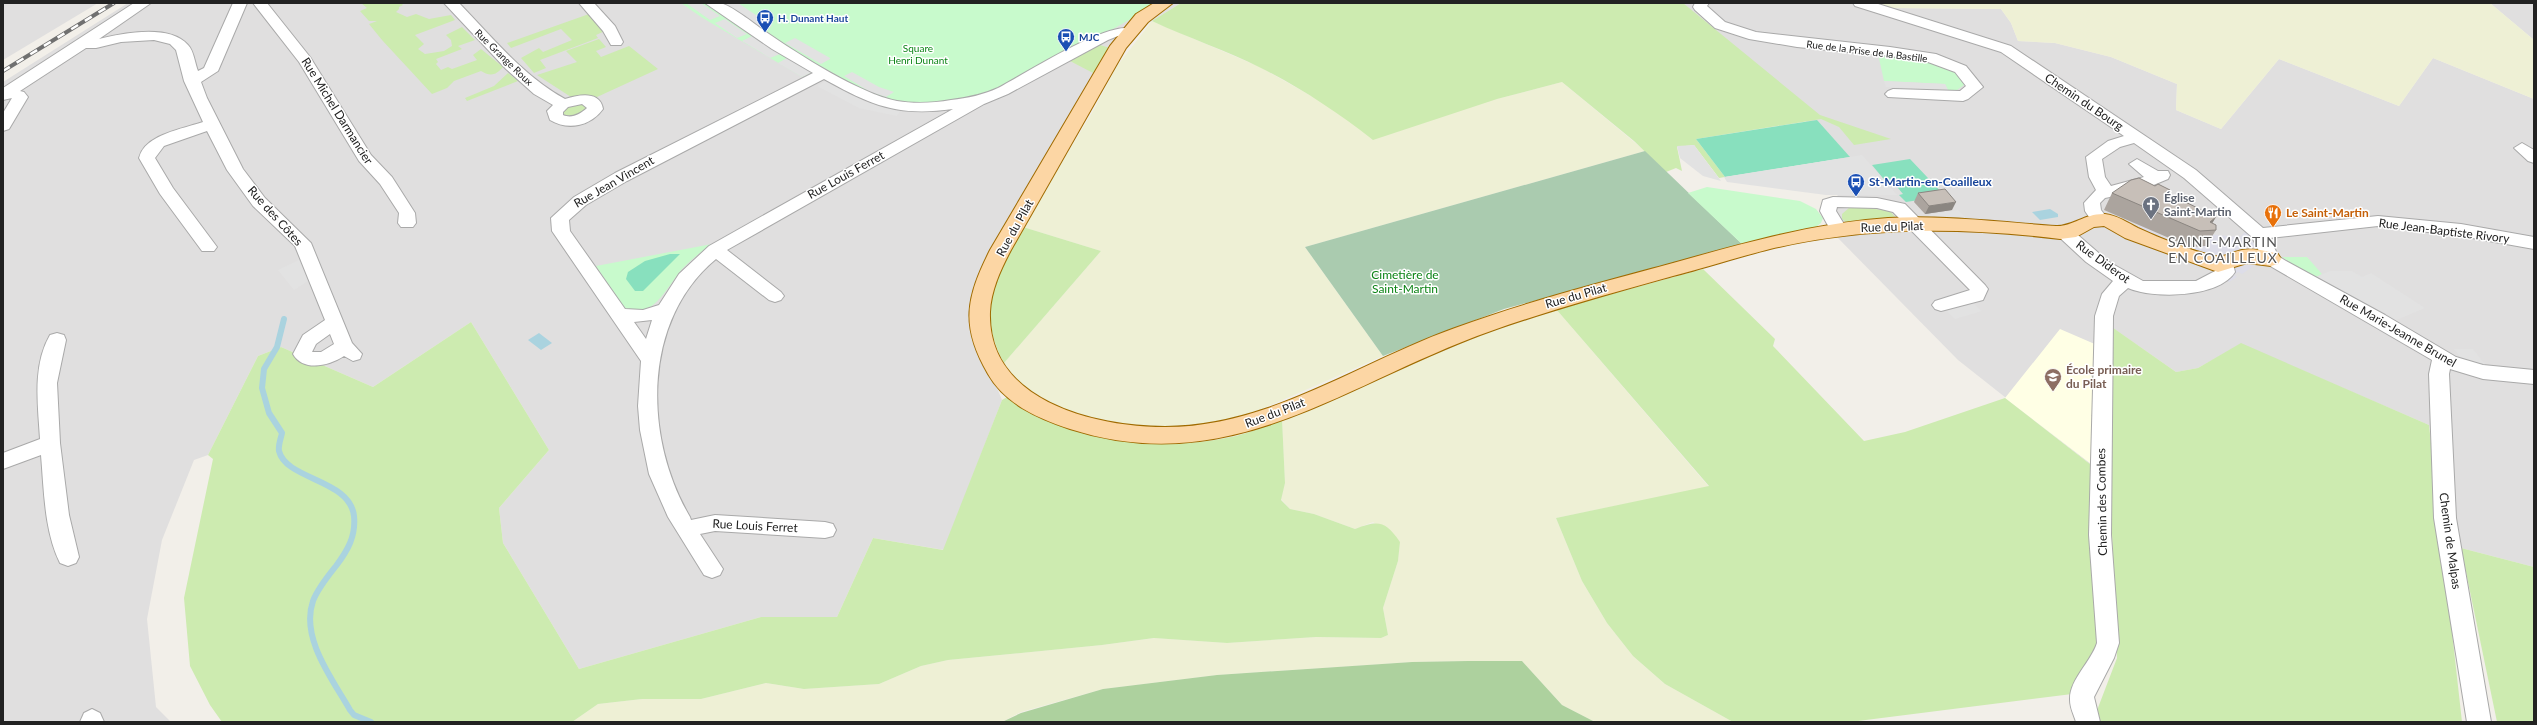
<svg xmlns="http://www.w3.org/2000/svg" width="2537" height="725" viewBox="0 0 2537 725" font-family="Lato,sans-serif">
<rect width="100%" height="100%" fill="#f2efe9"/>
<g fill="#e0dfdf">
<path d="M3,3H98L3,60Z"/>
<path d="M128,3H1181L1128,36L1074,108L968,318L1002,400L944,550L873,538L837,617H761L579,669L503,543L499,508L549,450L471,322L373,387L281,347L258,356L208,455L194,460L162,540L147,619L156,707L171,722H3V82Z"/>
<path d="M1683,3H1873L1890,8L2001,9L2011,23L2018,41L2055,43L2111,57L2177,84L2176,110L2221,129L2279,59L2399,106L2433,58L2534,99V567L2461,548L2429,425L2241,344L2198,368L2176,372L2110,326L2095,468L1958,360L1836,236L1839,153Z"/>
<path d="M2490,3H2534V40Z"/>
</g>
<path fill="#ffffe5" d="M2060,329L2097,345V368L2092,370L2091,376L2097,382L2096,414L2091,415L2096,423L2095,464H2091L2005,398Z"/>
<g fill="#eef0d5">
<path d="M1874,3H2490L2534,40V99L2433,58L2399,106L2279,59L2221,129L2176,110L2177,84L2111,57L2055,43L2018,41L2011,23L2001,9L1890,8Z"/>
<path d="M1152,21L1260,67L1331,107L1497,99L1562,82L1645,151L1305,247L1383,356L1255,412L1219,424L1158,429L1104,422L1058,407L1021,385L1004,363L1101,251L1023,227L1093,111L1117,66Z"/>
<path d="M1556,309L1709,487L1556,518L1582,581L1607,623L1633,656L1665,684L1733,722H1595L1562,705L1522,661H1468L1412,662L1217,675L1103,689L1021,712L1002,722H572L598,704L642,699H701L766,683L804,689L879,684L921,666L948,660L1102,645L1155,638L1227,643L1316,637L1381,638L1388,635L1383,608L1398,561L1400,542L1373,522L1355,529L1314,514L1290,509L1281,499L1285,483L1282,419L1498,325Z"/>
</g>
<g fill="#cdebb0">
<path d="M361,3H401L403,5L399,7V9L396,12L407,17L416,14L429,19L451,15L455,20L415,35L424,44L418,49L425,54L444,51L452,46L451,40L446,35L462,27L475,40L458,46L462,49L436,59L438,62L436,64L441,70L448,67L452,69L477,60L473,55L481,49L503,67C496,75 491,77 481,71L454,81L447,88L432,94L382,40L369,24L377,21H369L360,11L367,8Z"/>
<path d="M1181,3H1683L1820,115L1891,139L1854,145L1839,127L1821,119L1696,139L1725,177L1719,178L1694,145L1677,147L1682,171L1676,168L1666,172L1634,141L1562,82L1497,99L1373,140C1337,112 1301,88 1261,68C1226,50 1188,38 1152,21Z"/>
<path d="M589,14L605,31L596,35L598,38L540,60L546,68L534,73L521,58L539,48L543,52L572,40L561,29L511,48L507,43Z"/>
<path d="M599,39L606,47L596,51L601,57L629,46L658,69L597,97L584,95L571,97L537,75L577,62L566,51Z"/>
<path d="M1100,45L1110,48L1095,74L1070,61Z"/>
<path d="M508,73L518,81L467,101L465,98L494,86Z"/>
<path d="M582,103L589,107L575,117L562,114L566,107Z"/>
<path d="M1860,207L1890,211L1896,218L1847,223L1842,219V214L1849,208Z"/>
<path d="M1023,227L1101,251L1004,363C976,314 996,271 1023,227Z"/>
<path d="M1703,269L1775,339L1773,346L1864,441L1905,432L2005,398L2095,468L2098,655L2072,694L1850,722H1733L1665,684L1633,656L1607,623L1582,581L1556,518L1709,486L1556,309Z"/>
<path d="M471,322L549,450L499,508L503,543L579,669L761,617H837L873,538L943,550L1002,400L1007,397C1073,440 1154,453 1231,437C1248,434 1266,425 1282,419L1285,483L1281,500L1290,509L1314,514L1355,529C1379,520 1385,521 1400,542L1398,561L1383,608L1388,635L1381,638L1316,637L1227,643L1154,638L1102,645L948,660L921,666L879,684L804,689L766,683L701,699H642L598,704L572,722H222L210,705L190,666L184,598L213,459L208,455L258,356L281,347L373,387Z"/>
<path d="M2109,325L2176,372L2198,368L2241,343L2429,425L2462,722H2099L2096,713L2117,658L2108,433Z"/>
<path d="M2461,548L2534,567V722H2497Z"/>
</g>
<path fill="#add19e" d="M1468,661H1522L1562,705L1595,722H1002L1021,713L1103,689L1217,675L1412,662Z"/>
<path fill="#aacbaf" d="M1645,151L1743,245L1504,309L1383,356L1305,247Z"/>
<g fill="#c8facc">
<path d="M681,3H1154L1136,16C1065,55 971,123 887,101C864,95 843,78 822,67L802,77L701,17Z"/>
<path d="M1878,54C1907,58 1943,58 1964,80V85L1957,90H1948L1945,84L1884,81Z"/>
<path d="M1707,187L1800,201L1816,209L1823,218L1821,223L1816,227L1743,245L1688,193Z"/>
<path d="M712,244C702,251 692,259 683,268C670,282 649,328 623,306L596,266Z"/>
<path d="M2282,257H2307L2322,274L2314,278Z"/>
</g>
<g fill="#88e0be">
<path d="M1817,120L1850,157L1725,177L1696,139Z"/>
<path d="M1910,159L1945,196L1906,202L1899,195L1903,194L1893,182L1887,183L1872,165Z"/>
<path d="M670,254H680L643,291H635L626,279L628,272L645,261Z"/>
</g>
<g fill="#e2e2e2">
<path d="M686,3H701L720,16L710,20Z"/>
<path d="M723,3H738L772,26L763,30Z"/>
<path d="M725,19L747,34L737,38L715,23Z"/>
<path d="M752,36L780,54L770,58L742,41Z"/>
<path d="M795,38L830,58V59L821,64L785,43Z"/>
<path d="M787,58L812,72L802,77L778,63Z"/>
<path d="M852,72L879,87L894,92L886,97L870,92L844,76Z"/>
<path d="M826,81L866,102L901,110L897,116L859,108L817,86Z"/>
<path d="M1884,81L1945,84L1948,90L1886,87Z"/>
<path d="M1694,145L1721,181L1703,176L1680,158L1677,146Z"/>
<path d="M1862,155L1897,195H1826L1727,182L1724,177Z"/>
<path d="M1958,210L1966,218L1934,221L1928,215Z"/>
<path d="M299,260L308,281L294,290L278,270Z"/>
<path d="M2330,271H2352L2362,277L2371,273L2425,308L2392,322L2314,278Z"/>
<path d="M1973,303L1982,311L1955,319L1946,311Z"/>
<path d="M2454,349H2473L2488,368L2464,362Z"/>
</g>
<path fill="#dddde8" d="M2140,225L2188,249L2206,234L2240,237L2247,230L2255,247L2259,262L2242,274L2238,272L2234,275L2237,277L2229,282L2215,274L2218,272L2135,229Z"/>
<g fill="#aad3df">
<path d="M2050,209L2058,214V217L2040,220L2032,212Z"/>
<path d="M539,333L552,343L541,350L528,340Z"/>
</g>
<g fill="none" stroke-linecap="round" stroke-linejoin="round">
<path stroke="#aad3df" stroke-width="6" d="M284,319L277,347L264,369L262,388L269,413L282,433C281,438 278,445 279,451C286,480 350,479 354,516C356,536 348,550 336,566C328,576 318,588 313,601C300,638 333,680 350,710L354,715L371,722"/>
<defs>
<g id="minor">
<path d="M134,3H151L99,39C123,33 170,24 188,45C194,51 195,64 198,71L204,68L233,3H247L218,71L201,82L207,98L243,169L265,198L311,243L352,343L362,354L360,359L353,361L344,356C329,366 303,372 293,354L303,335L325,320L295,246L253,206L227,170L207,131L164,146L155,158L173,188L217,247L214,251H202L160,194L139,158C145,134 183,129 203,122L184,81L176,50L170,44L154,40L121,42L96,48H86L20,91L24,92L28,97L9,129L3,131V113L12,98L3,100V88ZM330,334L334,344L321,352H312L316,344Z"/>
<path d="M253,3H267L310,57L371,155L392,177L415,213L416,223L413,227H401L398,223L399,213L380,184L359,161L299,62Z"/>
<path d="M444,3H459C492,37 523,76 565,99C578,95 600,90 603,109C591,126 568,131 550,120L547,111L553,105L534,94L506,69ZM582,104L587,108C580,114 572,119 563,115V112L568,107Z"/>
<path d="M579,3H594L615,26L623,42L621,45H611L603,31Z"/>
<path d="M705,3C710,3 715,2 720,3C731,5 756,25 766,32C798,54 860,94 897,101C914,104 934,103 951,100C968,98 983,95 998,88C1018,78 1122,11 1136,32L1134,35L1118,36L1108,40L1008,94L984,104L727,250L781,292L784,296L781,300L775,302L769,300L716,259C641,321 644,439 690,517L691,520L715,515L825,522L833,524L836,530L833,536L825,538L715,531L700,534L723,569L720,575L712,578L704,575L668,517L649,474L640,430L638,406L641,361L552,231L551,218L574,197L615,173L813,73L772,49ZM824,79C871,105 897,117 953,109L709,246L679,274L659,305L643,310L625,309L570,231L569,220L586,205L627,181ZM652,320L646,339L634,322Z"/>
<path d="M1695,3H1709L1707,6L1725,22L1756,32L1890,47L1936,54L1966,66L1983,87L1968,99L1963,101L1888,97L1885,94L1888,91L1893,89L1960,91L1966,86L1955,72L1928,62L1890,56L1797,47L1749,39L1715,28L1695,10L1693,7Z"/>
<path d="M1853,3H1875L2011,46L2196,170L2263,228L2378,216L2461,224L2534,237V249L2461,236L2378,226L2270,238L2278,256L2286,261L2385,315L2456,357L2483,365L2534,370V384L2483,379L2450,369L2449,374L2456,518L2491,722H2467L2434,518L2429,374L2432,360L2265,263L2252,237L2184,178L2134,143L2120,147L2102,159L2105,177L2111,186L2144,177L2129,164L2137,159L2158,171H2168L2170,175L2168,179L2139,191L2105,198L2100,203L2101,210L2108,219L2105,223H2093L2085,211L2084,203L2096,190L2089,177L2086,157L2108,141L2124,136L2001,52L1855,6Z"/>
<path d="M2522,143L2534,150V163L2528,161L2514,148Z"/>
<path d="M1833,197L1877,198L1905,204L1985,285L1988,289L1983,300L1941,311L1935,309L1932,305L1935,301L1970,290L1893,212L1877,208L1837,207L1836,211L1847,229L1844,233H1832L1820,211L1823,200Z"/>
<path d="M2065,227L2071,229L2109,262L2143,281H2196L2217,270L2220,260H2232L2235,272C2219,298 2153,299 2128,288L2119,296L2113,316L2111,535L2119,643L2114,658L2094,697L2100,722H2076C2074,715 2070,708 2070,700C2069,680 2091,662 2097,643L2089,535L2095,316L2102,294L2113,281L2086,262L2059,237L2056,233L2059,229Z"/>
<path d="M57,333L64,335L66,340L57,383L60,443L69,515L79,557L76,563L68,566L60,563C44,531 44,489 41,455L3,469V453L40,439C38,405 32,366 50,335Z"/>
<path d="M92,709L100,713L104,722H80L84,713Z"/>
</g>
<path id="major" d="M1154,3H1173L1148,22L1126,48L1011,250C1001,269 991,290 990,312C987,401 1095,427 1165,427C1270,427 1359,362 1455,328C1526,302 1599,283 1673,263C1744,243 1814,223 1888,218C1945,215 2000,222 2056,226C2072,227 2085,213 2105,214C2117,215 2128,223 2138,228C2162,239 2189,250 2214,256C2224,258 2232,252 2242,250C2253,248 2267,251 2278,254L2281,259L2278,264L2271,266L2247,263L2218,272L2125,238L2104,226L2094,227L2076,237L2060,239C1962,227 1867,226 1770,249C1738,257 1705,268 1673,276C1612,293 1550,310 1491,331C1346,382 1232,481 1070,429C1039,419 1005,404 988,374C960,326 966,298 990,250L1110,46L1136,14Z"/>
</defs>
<use href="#minor" stroke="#a9a9a9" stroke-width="2"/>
<use href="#major" stroke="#a06b00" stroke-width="2"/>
<use href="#minor" fill="#fff" fill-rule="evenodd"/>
<use href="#major" fill="#fcd6a4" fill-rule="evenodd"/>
<defs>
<path id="rail" d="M3,71L114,3"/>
</defs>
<use href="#rail" stroke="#707070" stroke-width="4"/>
<use href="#rail" stroke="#fff" stroke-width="2.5" stroke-dasharray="8" stroke-linecap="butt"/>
</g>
<g fill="#aba49e">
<path d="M2155,186L2170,190L2168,194L2216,217L2212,223L2216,230L2206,246L2190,247L2104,210L2112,193Z"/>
<path d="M1918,193L1952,210L1925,214L1914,202Z"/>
</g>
<g fill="#8b8681">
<path d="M1956,202L1952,210L1925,214L1929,206Z"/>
<path d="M2216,217L2208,230L2210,222Z"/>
</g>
<g fill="#c7bfb8" stroke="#8b8681">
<path d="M2139,178L2155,186L2158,184L2170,190L2167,193L2216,217L2210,222L2216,225V230L2200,231L2112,193L2131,180Z"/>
<path d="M1945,189L1956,202L1929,206L1918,193Z"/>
</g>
<defs>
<symbol id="bus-pin" viewBox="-11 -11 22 30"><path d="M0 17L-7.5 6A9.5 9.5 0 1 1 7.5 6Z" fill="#1a4fb4" stroke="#fff"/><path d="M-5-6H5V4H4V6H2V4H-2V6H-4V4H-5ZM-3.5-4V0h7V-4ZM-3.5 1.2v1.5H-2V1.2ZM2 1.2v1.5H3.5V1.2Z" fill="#fff"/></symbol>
<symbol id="church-pin" viewBox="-11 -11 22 30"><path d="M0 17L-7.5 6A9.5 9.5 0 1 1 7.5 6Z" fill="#6b7280" stroke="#fff"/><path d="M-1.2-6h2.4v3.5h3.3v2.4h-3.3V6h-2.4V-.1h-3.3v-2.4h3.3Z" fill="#fff"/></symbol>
<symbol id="restaurant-pin" viewBox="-11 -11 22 30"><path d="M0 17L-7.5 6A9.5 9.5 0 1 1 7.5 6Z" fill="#e8710a" stroke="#fff"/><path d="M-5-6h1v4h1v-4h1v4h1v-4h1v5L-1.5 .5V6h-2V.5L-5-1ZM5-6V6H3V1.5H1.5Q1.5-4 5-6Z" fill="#fff"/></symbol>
<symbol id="school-pin" viewBox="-11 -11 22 30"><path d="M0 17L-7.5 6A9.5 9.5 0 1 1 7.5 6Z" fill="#8d6e63" stroke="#fff"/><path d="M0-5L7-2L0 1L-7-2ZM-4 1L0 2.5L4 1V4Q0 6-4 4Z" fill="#fff"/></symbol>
</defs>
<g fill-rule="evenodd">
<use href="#bus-pin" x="755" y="8" width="20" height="27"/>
<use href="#bus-pin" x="1056" y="27" width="20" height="27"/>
<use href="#bus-pin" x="1846" y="172" width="20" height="27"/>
<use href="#church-pin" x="2141" y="195" width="20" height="27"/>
<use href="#restaurant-pin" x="2263" y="203" width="20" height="27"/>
<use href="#school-pin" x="2043" y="367" width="20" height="27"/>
</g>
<g text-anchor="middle" stroke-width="3" stroke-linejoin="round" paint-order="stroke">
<g font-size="10" font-weight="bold" fill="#164399" stroke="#fff" text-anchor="start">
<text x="778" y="22">H. Dunant Haut</text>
<text x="1079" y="41">MJC</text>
</g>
<g font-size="10" fill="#0c8416" stroke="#fff">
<text x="918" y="52">Square<tspan x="918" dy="12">Henri Dunant</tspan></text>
</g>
<g font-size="10" fill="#222" stroke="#fff">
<text transform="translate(1867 51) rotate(7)" y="4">Rue de la Prise de la Bastille</text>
<text transform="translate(504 57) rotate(44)" y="4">Rue Grange Roux</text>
</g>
<g font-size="12" fill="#222" stroke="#fff">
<text transform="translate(2084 102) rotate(34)" y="4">Chemin du Bourg</text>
<text transform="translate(337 111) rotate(58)" y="4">Rue Michel Darmancier</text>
<text transform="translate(846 175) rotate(-29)" y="4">Rue Louis Ferret</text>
<text transform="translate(614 182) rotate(-30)" y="4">Rue Jean Vincent</text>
<text transform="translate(275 216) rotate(48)" y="4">Rue des Côtes</text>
<text transform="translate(1892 227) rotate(-2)" y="4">Rue du Pilat</text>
<text transform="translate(1015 228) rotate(-61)" y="4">Rue du Pilat</text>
<text transform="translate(2444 231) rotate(7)" y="4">Rue Jean-Baptiste Rivory</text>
<text transform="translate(2103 262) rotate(36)" y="4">Rue Diderot</text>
<text transform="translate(1576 296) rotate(-16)" y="4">Rue du Pilat</text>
<text transform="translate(2398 331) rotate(30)" y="4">Rue Marie-Jeanne Brunel</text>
<text transform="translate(1275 413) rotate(-21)" y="4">Rue du Pilat</text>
<text transform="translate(2102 502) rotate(-91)" y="4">Chemin des Combes</text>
<text transform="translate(755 526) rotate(3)" y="4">Rue Louis Ferret</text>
<text transform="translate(2450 541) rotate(82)" y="4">Chemin de Malpas</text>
</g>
<g font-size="12" font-weight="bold" fill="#164399" stroke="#fff" text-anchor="start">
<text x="1869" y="186">St-Martin-en-Coailleux</text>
</g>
<g font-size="12" font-weight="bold" fill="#5b616d" stroke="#fff" text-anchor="start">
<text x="2164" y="202">Église<tspan x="2164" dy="14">Saint-Martin</tspan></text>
</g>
<g font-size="12" font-weight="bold" fill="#c56008" stroke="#fff" text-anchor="start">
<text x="2286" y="217">Le Saint-Martin</text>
</g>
<g font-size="12" fill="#0c8416" stroke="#fff">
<text x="1405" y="279">Cimetière de<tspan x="1405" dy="14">Saint-Martin</tspan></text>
</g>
<g font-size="12" font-weight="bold" fill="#785e54" stroke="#fff" text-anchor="start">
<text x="2066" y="374">École primaire<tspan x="2066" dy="14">du Pilat</tspan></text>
</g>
<g font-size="14" letter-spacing="1" fill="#555" stroke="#fff">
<text x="2223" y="247">SAINT-MARTIN<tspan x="2223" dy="16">EN COAILLEUX</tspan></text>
</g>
</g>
<rect width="2537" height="725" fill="none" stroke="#222222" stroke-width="8"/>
</svg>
